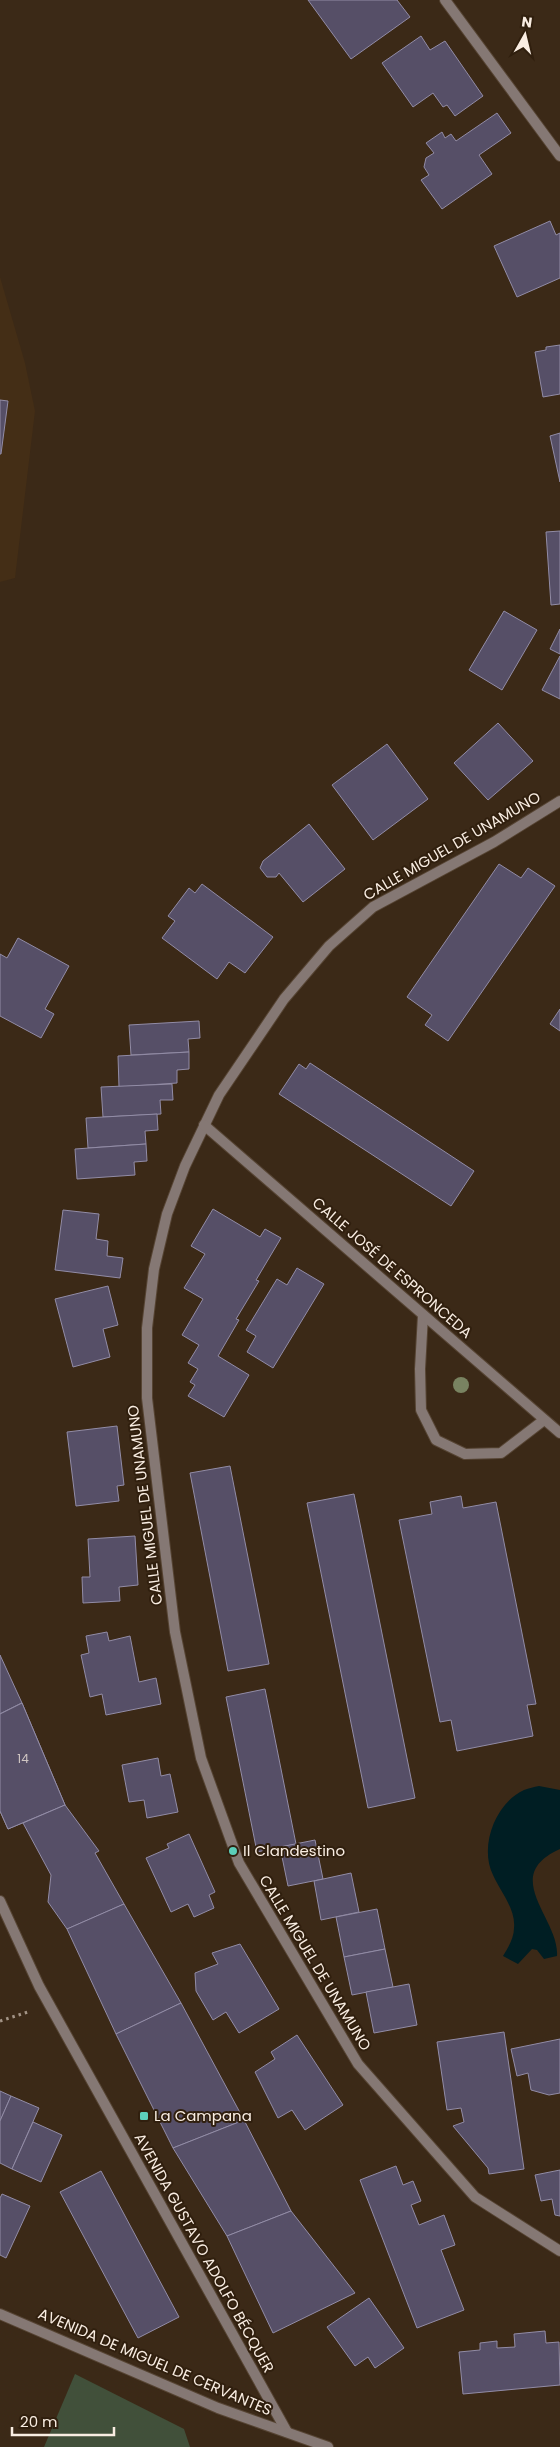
<svg xmlns="http://www.w3.org/2000/svg" width="560" height="2447" viewBox="0 0 560 2447" font-family="Poppins,sans-serif">
<rect width="100%" height="100%" fill="#3b2917"/>
<path fill="#442e16" d="M0,277L25,363L35,411L15,578L0,582Z"/>
<path fill="#41503a" d="M75,2374L184,2429L190,2447H44Z"/>
<path fill="#001e23" d="M539,1786L560,1790V1849C499,1876 560,1919 557,1956L544,1959L537,1950L532,1949L518,1964L503,1956C508,1948 514,1938 514,1928C516,1909 500,1891 493,1875C479,1847 495,1803 524,1790C529,1788 534,1787 539,1786Z"/>
<g fill="#564f67" stroke="#928ca6">
<path d="M308,0H397L410,17L351,59Z"/>
<path d="M421,36L430,50L445,41L483,96L455,116L447,105L443,107L433,93L413,107L382,63Z"/>
<path d="M497,113L511,133L479,155L492,174L442,209L421,180L429,175L424,167L426,158L434,153L426,143L442,132L445,138L451,134L456,141Z"/>
<path d="M550,221L556,235L560,233V278L517,297L494,246Z"/>
<path d="M560,345V394L543,397L535,352L546,350V347Z"/>
<path d="M0,400L8,401L1,454H0Z"/>
<path d="M560,433V482L550,436Z"/>
<path d="M560,531V604L551,605L546,532Z"/>
<path d="M504,611L537,630L502,690L469,670Z"/>
<path d="M560,629V654L550,649Z"/>
<path d="M560,656V699L542,690Z"/>
<path d="M498,723L533,761L488,800L454,763Z"/>
<path d="M387,744L428,799L373,840L332,785Z"/>
<path d="M309,824L345,869L303,902L279,873L276,877H267L260,868L263,861Z"/>
<path d="M499,864L521,878L528,868L555,886L448,1041L425,1025L432,1015L407,997Z"/>
<path d="M202,884L273,937L245,973L229,962L217,979L162,938L175,921L168,916L189,888L195,893Z"/>
<path d="M18,938L69,966L45,1009L54,1014L41,1038L0,1016V954L7,958Z"/>
<path d="M560,1009V1031L550,1024Z"/>
<path d="M199,1021L200,1038L188,1039L189,1052L131,1055L129,1025Z"/>
<path d="M189,1052V1069L177,1070V1083L119,1087L118,1056Z"/>
<path d="M310,1063L474,1171L451,1206L279,1094L299,1064L306,1069Z"/>
<path d="M172,1084L173,1100H160L161,1114L103,1117L101,1087Z"/>
<path d="M157,1114L158,1130L145,1131L146,1144L88,1148L86,1118Z"/>
<path d="M146,1144L147,1161L134,1162L135,1175L77,1179L75,1149Z"/>
<path d="M213,1209L260,1237L265,1229L281,1238L256,1280L259,1281L236,1319L239,1320L218,1356L249,1375L224,1417L188,1396L195,1385L190,1382L198,1369L188,1363L199,1345L182,1335L203,1299L184,1288L205,1254L191,1246Z"/>
<path d="M63,1210L99,1214L96,1239L108,1241L107,1256L123,1258L120,1278L55,1270Z"/>
<path d="M297,1268L324,1284L273,1368L247,1352L256,1336L246,1330L277,1279L287,1285Z"/>
<path d="M108,1286L118,1325L103,1329L110,1357L73,1367L55,1299Z"/>
<path d="M117,1426L124,1485L117,1486L119,1501L76,1506L67,1432Z"/>
<path d="M230,1466L269,1664L228,1671L190,1473Z"/>
<path d="M354,1494L415,1798L368,1808L307,1503Z"/>
<path d="M461,1496L463,1508L496,1502L536,1704L527,1705L533,1736L457,1751L451,1720L440,1722L399,1520L432,1514L430,1502Z"/>
<path d="M135,1536L138,1585L119,1587L120,1601L83,1603L82,1577H90L88,1539Z"/>
<path d="M107,1632L109,1641L130,1636L139,1682L156,1678L161,1704L106,1715L102,1694L90,1697L81,1655L89,1653L86,1636Z"/>
<path d="M0,1655L22,1703L0,1714Z"/>
<path d="M265,1689L296,1844L257,1852L226,1697Z"/>
<path d="M22,1703L65,1805L8,1829L0,1811V1714Z"/>
<path d="M22,1703L65,1805L8,1829L0,1811V1714Z"/>
<path d="M158,1758L161,1776L170,1774L178,1812L147,1818L144,1800L129,1802L122,1765Z"/>
<path d="M65,1805L99,1851L95,1853L124,1904L67,1929L48,1902L51,1875L23,1823Z"/>
<path d="M189,1834L215,1892L209,1895L214,1908L194,1917L188,1904L171,1912L146,1858L169,1848L167,1844Z"/>
<path d="M315,1840L323,1879L288,1886L280,1847Z"/>
<path d="M351,1873L359,1912L321,1920L314,1881Z"/>
<path d="M124,1904L181,2003L116,2034L67,1929Z"/>
<path d="M377,1909L385,1949L344,1957L336,1917Z"/>
<path d="M240,1944L279,2009L239,2033L226,2012L213,2020L196,1991L195,1973L218,1964L212,1953Z"/>
<path d="M385,1949L393,1987L352,1995L344,1957Z"/>
<path d="M409,1984L417,2025L374,2033L366,1992Z"/>
<path d="M181,2003L244,2120L173,2148L116,2034Z"/>
<path d="M504,2032L524,2169L489,2174L488,2168L453,2126L464,2122L461,2108L447,2110L437,2042Z"/>
<path d="M297,2035L343,2105L305,2130L292,2110L278,2118L255,2072L275,2059L271,2052Z"/>
<path d="M560,2039V2093L549,2095L531,2090L528,2073L517,2076L511,2049Z"/>
<path d="M0,2091L11,2096L0,2121Z"/>
<path d="M11,2096L39,2108L12,2169L0,2163V2121Z"/>
<path d="M244,2120L291,2211L227,2236L173,2148Z"/>
<path d="M33,2122L62,2135L41,2182L12,2169Z"/>
<path d="M396,2166L403,2185L413,2181L421,2201L411,2205L419,2225L444,2215L455,2245L441,2250L464,2310L417,2328L360,2180Z"/>
<path d="M560,2170V2216L555,2215L552,2199L541,2201L535,2175Z"/>
<path d="M101,2171L179,2317L138,2338L60,2192Z"/>
<path d="M2,2194L30,2206L6,2258L0,2255V2198Z"/>
<path d="M291,2211L355,2293L273,2333L227,2236Z"/>
<path d="M369,2298L404,2348L375,2368L368,2357L355,2366L327,2327Z"/>
<path d="M545,2331L546,2343L559,2342L560,2385L463,2394L459,2352L480,2350V2343L497,2341V2348L515,2347L514,2334Z"/>
</g>
<g fill="none" stroke-linecap="round" stroke-linejoin="round">
<defs>
<path id="lane" d="M423,1315L420,1369L421,1410L436,1440L465,1454L501,1453L544,1420"/>
<g id="street">
<path d="M445,0L560,156"/>
<path d="M560,801L494,842L373,907L329,946L284,999L219,1095L185,1166L167,1214L154,1269L147,1328V1398L175,1632L201,1758L239,1863L358,2064L475,2197L560,2251"/>
<path d="M204,1125L560,1433"/>
<path d="M0,1901L39,1986L287,2432"/>
<path d="M0,2314L218,2408L328,2447"/>
</g>
</defs>
<use href="#lane" stroke="#564433" stroke-width="12"/>
<use href="#street" stroke="#564433" stroke-width="12"/>
<path stroke="#a39486" stroke-width="3" stroke-dasharray="2.5 4" stroke-linecap="butt" d="M0,2021L28,2012"/>
<use href="#lane" stroke="#857874" stroke-width="10"/>
<use href="#street" stroke="#857874" stroke-width="10"/>
</g>
<circle fill="#798361" cx="461" cy="1385" r="8"/>
<g fill="#5cceba" stroke="#301f0e" stroke-width="2">
<circle cx="233" cy="1851" r="5"/>
<rect x="139" y="2111" width="10" height="10" rx="2.5"/>
</g>
<g text-anchor="middle" stroke-width="4" stroke-linejoin="round" paint-order="stroke">
<g font-size="12" fill="#d0c6c3">
<text x="23" y="1763">14</text>
</g>
<g font-size="15" fill="#f9ede2" stroke="#301f0e">
<text transform="translate(452 846) rotate(-30)" y="5">CALLE MIGUEL DE UNAMUNO</text>
<text transform="translate(392 1268) rotate(41)" y="5">CALLE JOSÉ DE ESPRONCEDA</text>
<text transform="translate(145 1505) rotate(-97)" y="5">CALLE MIGUEL DE UNAMUNO</text>
<text transform="translate(315 1963) rotate(59)" y="5">CALLE MIGUEL DE UNAMUNO</text>
<text transform="translate(204 2253) rotate(61)" y="5">AVENIDA GUSTAVO ADOLFO BÉCQUER</text>
<text transform="translate(155 2362) rotate(23)" y="5">AVENIDA DE MIGUEL DE CERVANTES</text>
</g>
<g font-size="15" fill="#f9ede2" stroke="#301f0e" text-anchor="start">
<text x="243" y="1856">Il Clandestino</text>
<text x="154" y="2121">La Campana</text>
</g>
</g>
<g transform="translate(525 35) rotate(8)" stroke="#301f0e" stroke-width="4" paint-order="stroke">
<path d="M0-4L9 19L0 12L-9 19Z" fill="#f9ede2"/>
<text y="-8" font-size="14" font-weight="bold" text-anchor="middle" fill="#f9ede2">N</text>
</g>
<path d="M12 2427v8h102v-8" fill="none" stroke="#f9ede2" stroke-width="2.5"/>
<text x="20" y="2427" font-size="15" fill="#f9ede2" stroke="#301f0e" stroke-width="4" paint-order="stroke">20 m</text>
</svg>
